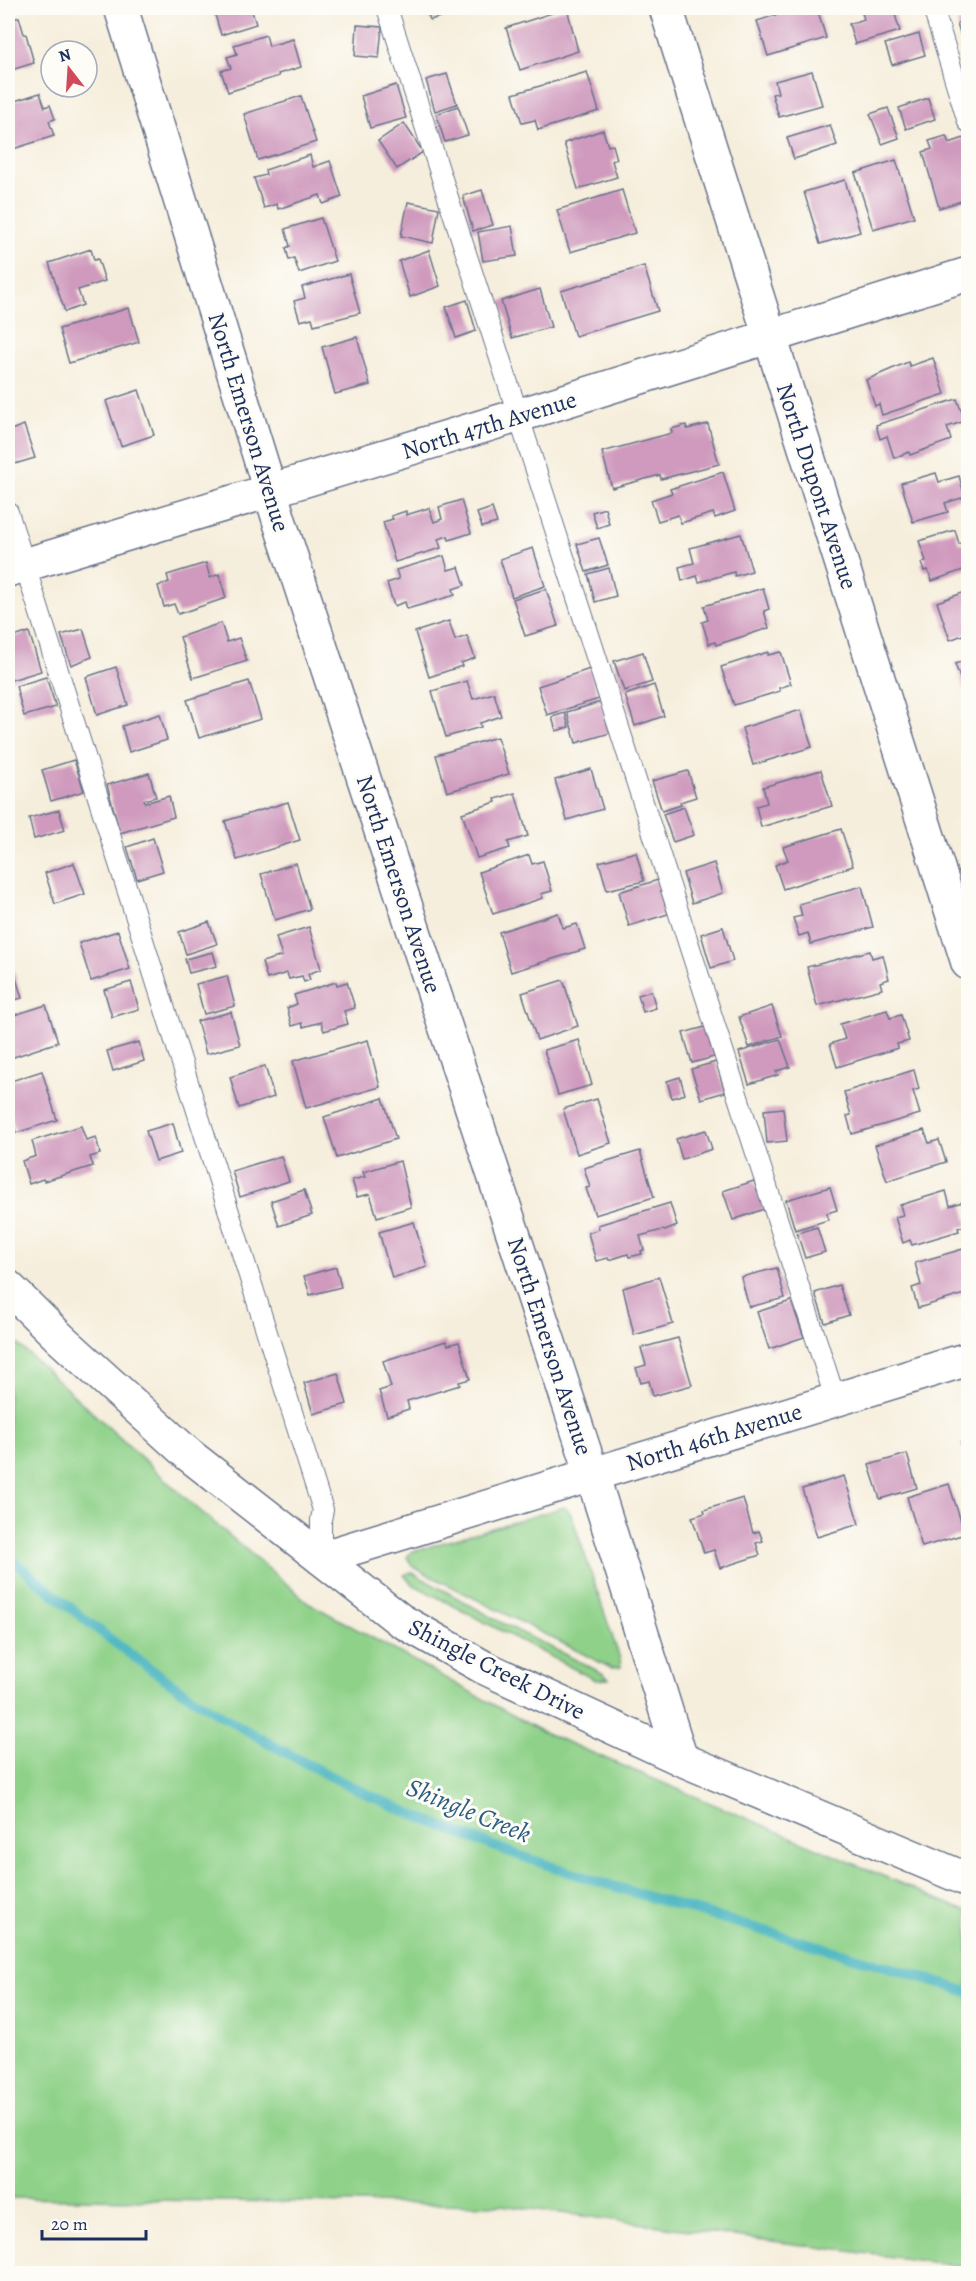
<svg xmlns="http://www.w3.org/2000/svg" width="976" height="2281" viewBox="0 0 976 2281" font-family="Alegreya,serif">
<rect width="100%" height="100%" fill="#fdfcf7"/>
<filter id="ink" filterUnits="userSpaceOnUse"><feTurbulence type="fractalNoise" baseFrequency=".0167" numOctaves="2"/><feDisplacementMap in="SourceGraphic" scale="12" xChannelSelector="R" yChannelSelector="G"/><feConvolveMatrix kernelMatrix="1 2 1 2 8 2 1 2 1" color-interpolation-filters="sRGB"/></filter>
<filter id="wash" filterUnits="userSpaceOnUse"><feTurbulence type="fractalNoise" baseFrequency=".008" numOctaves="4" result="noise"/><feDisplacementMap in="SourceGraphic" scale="24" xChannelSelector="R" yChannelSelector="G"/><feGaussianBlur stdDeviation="1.35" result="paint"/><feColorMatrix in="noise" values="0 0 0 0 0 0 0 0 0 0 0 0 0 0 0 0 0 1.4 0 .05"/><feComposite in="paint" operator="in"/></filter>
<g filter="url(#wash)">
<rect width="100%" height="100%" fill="#f6eedc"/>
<g fill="#8fd189" stroke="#558074" stroke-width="1.5">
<path d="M8,1335L191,1503L309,1603L543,1732L968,1912V2267L501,2205L8,2198Z"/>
<path d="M564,1507L571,1514L620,1659L621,1667L611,1668L413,1567L407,1557L411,1552Z"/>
<path d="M411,1572L502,1623L602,1673L609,1679L595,1680L412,1584L404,1575Z"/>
</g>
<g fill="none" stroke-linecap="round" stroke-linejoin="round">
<path stroke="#44b3bf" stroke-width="10" d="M8,1556C55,1596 104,1636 155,1672C210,1711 270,1745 330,1776C531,1878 756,1922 968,1992"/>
</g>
<g id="blocks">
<g fill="#cf9abd">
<path d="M213,8H251L256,24L221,35Z"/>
<path d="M426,8H463V10L430,20Z"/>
<path d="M567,8L578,51L520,70L506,28Z"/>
<path d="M799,8H817L826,38L768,56L757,21Z"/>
<path d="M870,8H893L900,31L855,44L849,24L864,19L861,10Z"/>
<path d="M19,17L24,34H26L34,63L8,71V21Z"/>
<path d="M968,19V59L957,23Z"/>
<path d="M357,25L382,27L379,58L355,56Z"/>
<path d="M919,34L925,55L892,65L885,44Z"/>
<path d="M266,35L269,46L293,39L301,67L278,74L279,76L228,92L221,71L231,68L227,57L237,54L234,45Z"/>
<path d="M812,71L822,105L779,117L772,94L778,93L775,81Z"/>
<path d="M587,72L599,111L538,130L535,120L522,123L513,94Z"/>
<path d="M447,74L457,104L435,111L426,80Z"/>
<path d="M396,85L406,118L370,128L361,96Z"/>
<path d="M40,93L45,107L50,105L55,119L49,121L54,136L10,150L8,141V103Z"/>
<path d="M301,96L316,142L258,160L244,114Z"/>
<path d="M928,98L935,119L906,129L899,108Z"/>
<path d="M458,106L468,135L445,142L436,114Z"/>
<path d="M888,108L899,138L882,144L870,114Z"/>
<path d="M404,123L423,152L397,169L378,141Z"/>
<path d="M830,125L837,145L794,159L787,138Z"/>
<path d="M603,130L608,146L613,145L617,159L612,161L617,177L578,189L564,143Z"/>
<path d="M946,136L949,143L964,138L968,153V199L939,208L923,152L932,149L929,141Z"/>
<path d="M310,155L313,167L330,161L342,197L323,204L320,195L278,209L277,204L264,208L254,178L266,175L265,170Z"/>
<path d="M896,160L914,217L873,229L855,173Z"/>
<path d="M845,180L860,232L820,244L804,192Z"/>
<path d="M482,190L493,225L473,231L463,196Z"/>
<path d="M622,190L635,233L570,252L557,210Z"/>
<path d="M408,202L439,208L433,243L401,236Z"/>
<path d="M321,218L335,261L299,273L294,258L289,260L286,248L290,246L285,229Z"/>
<path d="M512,226L517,256L483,261L478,232Z"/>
<path d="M91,249L94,260L98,259L105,281L78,290L83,305L65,312L49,263Z"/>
<path d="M429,250L440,286L410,297L399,261Z"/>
<path d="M644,266L658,311L575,336L561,291Z"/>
<path d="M349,274L360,313L314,325L312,318L300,321L294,301L305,298L302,287Z"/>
<path d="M540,289L551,327L512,338L501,301Z"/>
<path d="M467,300L476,331L456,338L446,307Z"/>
<path d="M129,308L139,342L69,363L59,329Z"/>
<path d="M357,337L370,385L335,394L322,347Z"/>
<path d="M933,358L945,394L882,415L879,404L875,406L866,380L908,362L910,366Z"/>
<path d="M139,390L154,435L121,446L106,401Z"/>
<path d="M957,399L965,421L947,427L951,440L910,455L909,452L894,458L887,436L880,439L876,425Z"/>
<path d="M708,424L719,464L661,479L660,475L612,488L602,452L672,433L671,429L686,425L687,429Z"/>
<path d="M24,425L35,458L8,466V431Z"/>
<path d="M723,472L735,511L715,518L713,513L681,523L678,515L658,521L651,500L672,493L670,489Z"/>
<path d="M936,473L939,482L959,476L965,497L945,503L948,512L913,522L901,483Z"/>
<path d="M461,500L471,533L449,540L448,536L438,539L441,548L395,562L383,522L393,519L391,516L406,511V515L429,508L434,522L442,519L439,507Z"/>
<path d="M492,508L497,523L482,527L477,513Z"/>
<path d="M605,508L609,524L597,528L592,512Z"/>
<path d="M955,530L959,544L968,541V566L966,569L932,581L928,570L924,571L921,563L926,561L919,541Z"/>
<path d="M741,534L752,571L735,576L734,572L699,582L697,576L682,581L679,567L694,563L690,548Z"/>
<path d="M599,538L608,565L586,572L577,544Z"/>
<path d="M533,548L545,586L512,597L500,559Z"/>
<path d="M444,556L448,570L459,567L465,585L453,589L455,595L407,609L405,602L394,606L387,583L399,579L396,570Z"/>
<path d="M206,563L210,578L219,574L226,598L178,614L174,604L164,607L158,586L169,582L167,575Z"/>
<path d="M609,568L616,596L595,602L588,574Z"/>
<path d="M763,588L769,609L764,611L769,628L716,645L715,642L709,644L702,622L708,620L704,606Z"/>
<path d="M546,589L558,626L525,636L513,599Z"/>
<path d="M968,591V633L950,640L937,602Z"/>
<path d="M449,621L455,640L467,636L475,658L461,663L462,666L429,677L415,632Z"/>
<path d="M221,623L227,642L239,638L247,661L193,678L180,637Z"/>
<path d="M83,629L92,657L71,665L61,635Z"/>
<path d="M29,632L41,671L8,681V639Z"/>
<path d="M643,652L652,682L624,691L614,661Z"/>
<path d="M768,652V655L781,652L791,684L779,688L780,691L734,705L721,667Z"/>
<path d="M968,659V701L955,664Z"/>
<path d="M116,667L128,705L97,715L86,677Z"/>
<path d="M590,669L599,699L547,715L538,686Z"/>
<path d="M46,677L56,707L24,716L16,686Z"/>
<path d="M249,681L261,719L199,738L187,700Z"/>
<path d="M467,681L473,699L494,693L501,716L480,723L481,727L446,737L432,691Z"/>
<path d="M654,685L664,716L635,726L625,695Z"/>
<path d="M601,702L610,733L576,743L567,712Z"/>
<path d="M801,710L812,747L753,765L742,728Z"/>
<path d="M565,713L569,727L556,731L552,717Z"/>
<path d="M160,714L167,740L129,752L122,726Z"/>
<path d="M497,737L509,774L447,792L436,755Z"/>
<path d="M74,760L84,791L51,801L42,770Z"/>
<path d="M591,769L603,809L567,820L555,780Z"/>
<path d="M821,770L832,806L761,827L756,806L767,803L763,787Z"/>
<path d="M688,771L696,797L680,802L681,805L662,811L652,781Z"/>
<path d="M149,773L156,797L144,800L145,803L169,796L174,817L120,833L107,785Z"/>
<path d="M515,793L528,836L508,842L510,848L477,858L462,813L496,802L495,799Z"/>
<path d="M288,802L300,840L237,860L225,821Z"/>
<path d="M684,807L694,835L673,842L663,814Z"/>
<path d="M59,810L65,830L34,839L29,818Z"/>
<path d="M841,829L853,866L783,889L775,865L788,860L783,847Z"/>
<path d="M153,838L163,871L137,879L127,847Z"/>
<path d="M636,852L644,881L607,890L599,862Z"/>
<path d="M529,855L532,864L543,861L552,891L541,894L543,898L493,914L479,872Z"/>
<path d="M74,863L85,894L55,904L45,873Z"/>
<path d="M296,863L310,909L275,920L261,874Z"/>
<path d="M714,863L723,893L692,903L683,873Z"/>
<path d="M658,880L668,914L629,926L619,892Z"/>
<path d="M862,886L873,927L811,944L808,933L799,936L793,918L802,916L799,904Z"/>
<path d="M558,913L563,928L577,924L585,949L511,972L499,932Z"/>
<path d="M209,922L217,944L186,954L179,932Z"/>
<path d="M309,927L321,969L308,974L310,980L304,982L302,976L289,979L287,973L267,979L262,962L282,956L276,937Z"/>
<path d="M723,927L733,961L711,968L701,934Z"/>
<path d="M118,931L130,969L91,981L79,943Z"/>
<path d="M870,951L872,958L883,955L889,979L880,982L882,989L817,1006L807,967Z"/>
<path d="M8,952L22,998L8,1002Z"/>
<path d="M213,952L217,966L189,973L185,959Z"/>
<path d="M227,976L235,1006L204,1014L196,984Z"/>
<path d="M563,980L578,1026L537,1040L522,993Z"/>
<path d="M131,982L139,1009L112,1017L104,990Z"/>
<path d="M336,982L337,985L347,982L355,1008L344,1011L348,1024L324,1031L321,1022L303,1027L302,1023L292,1026L287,1008L297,1004L294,995Z"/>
<path d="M651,991L656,1008L643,1012L638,995Z"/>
<path d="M46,1005L58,1042L8,1059V1017Z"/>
<path d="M772,1006L782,1036L749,1047L739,1017Z"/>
<path d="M887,1010L890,1018L901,1015L909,1041L897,1044L898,1048L837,1067L830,1044L845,1039L840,1024Z"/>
<path d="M231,1012L240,1045L206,1054L197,1021Z"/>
<path d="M705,1027L714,1057L692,1063L683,1033Z"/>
<path d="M780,1039L790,1067L776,1071L778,1075L749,1084L739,1052Z"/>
<path d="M368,1040L380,1087L306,1108L293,1061Z"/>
<path d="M579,1040L592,1085L558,1095L544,1050Z"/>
<path d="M139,1042L144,1061L113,1071L107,1051Z"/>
<path d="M716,1062L725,1092L701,1099L691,1069Z"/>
<path d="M265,1066L274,1097L239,1108L230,1077Z"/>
<path d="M914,1070L919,1089L913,1091L920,1114L852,1134L847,1116L851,1115L844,1092Z"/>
<path d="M42,1071L57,1120L16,1133L8,1106V1082Z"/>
<path d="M680,1077L685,1094L672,1098L667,1081Z"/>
<path d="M383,1098L396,1139L337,1158L324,1117Z"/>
<path d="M597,1099L611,1143L577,1154L563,1109Z"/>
<path d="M783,1108L787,1141L767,1143L764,1110Z"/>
<path d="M173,1123L181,1153L156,1161L146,1131Z"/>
<path d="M81,1126L86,1140L96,1137L100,1154L90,1157L93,1166L44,1181L43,1179L29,1184L22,1161L36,1156L32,1141Z"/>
<path d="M706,1130L712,1149L682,1159L676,1139Z"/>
<path d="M924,1130L929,1143L939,1140L946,1162L887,1181L875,1145Z"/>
<path d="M640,1151L654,1197L595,1215L586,1188L590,1187L584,1168Z"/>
<path d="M281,1156L289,1181L240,1197L232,1171Z"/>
<path d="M400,1161L411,1207L377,1217L370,1194L357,1197L352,1180L365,1177L363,1172Z"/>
<path d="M754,1181L764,1209L733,1220L723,1191Z"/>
<path d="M830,1187L837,1210L827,1213L828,1220L795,1230L786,1200Z"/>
<path d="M304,1190L312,1215L279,1226L271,1201Z"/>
<path d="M946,1191L950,1206L962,1202L968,1225L958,1228L959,1231L912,1245L910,1240L903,1243L895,1217L903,1215L900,1205Z"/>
<path d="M670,1203L677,1226L665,1231L662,1230L640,1236L644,1250L641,1251L642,1254L629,1257L628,1254L609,1260L608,1258L596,1261L588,1233L599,1229L598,1225Z"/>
<path d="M414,1222L427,1267L392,1278L379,1232Z"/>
<path d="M817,1227L825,1252L805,1258L797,1233Z"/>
<path d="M963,1249L965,1256L968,1255V1293L918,1308L912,1288L921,1285L915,1263Z"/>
<path d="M336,1267L341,1287L310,1295L304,1276Z"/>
<path d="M777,1268L785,1298L749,1307L741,1277Z"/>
<path d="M659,1277L673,1324L634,1335L623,1288Z"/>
<path d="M839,1285L849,1315L825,1323L815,1293Z"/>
<path d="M791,1301L804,1337L769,1349L757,1312Z"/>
<path d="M678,1338L692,1385L653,1396L649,1381L641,1383L636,1368L646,1365L641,1348Z"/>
<path d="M446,1341L448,1345L459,1342L470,1379L459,1382L460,1385L407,1401L409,1409L387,1416L379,1391L391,1387L383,1361Z"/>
<path d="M338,1373L347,1404L313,1414L304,1383Z"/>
<path d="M968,1441V1465L961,1443Z"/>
<path d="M907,1454L917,1488L880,1499L869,1465Z"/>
<path d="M844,1476L859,1524L817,1537L802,1489Z"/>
<path d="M949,1484L965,1534L922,1547L907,1497Z"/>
<path d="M743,1498L753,1533L759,1531L763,1541L756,1543L760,1555L720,1568L714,1550L704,1553L692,1517L705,1513L704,1510Z"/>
</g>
</g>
</g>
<g filter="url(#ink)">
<use href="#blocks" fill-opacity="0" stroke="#68728a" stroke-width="1.5"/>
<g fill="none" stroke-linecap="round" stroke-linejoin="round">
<defs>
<g id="service">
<path d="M387,8L836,1401"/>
<path d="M933,8L968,122"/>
<path d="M8,512L323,1510L321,1519V1558"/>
</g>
<g id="minor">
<path d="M121,8L280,523L592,1474L681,1759"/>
<path d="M666,8L968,963"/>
<path d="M8,570L517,416L968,274"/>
<path d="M321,1558L968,1359"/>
</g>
<path id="tertiary" d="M8,1287L61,1339L189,1455L400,1620L483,1667L681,1759L968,1880"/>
</defs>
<use href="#service" stroke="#68728a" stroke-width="22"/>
<use href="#minor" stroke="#68728a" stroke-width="36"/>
<use href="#tertiary" stroke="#68728a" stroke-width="36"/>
<use href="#service" stroke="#fff" stroke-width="20"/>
<use href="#minor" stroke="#fff" stroke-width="33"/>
<use href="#tertiary" stroke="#fff" stroke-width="33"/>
</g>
</g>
<g text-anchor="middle" stroke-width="6" stroke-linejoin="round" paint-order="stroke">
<g font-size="24" fill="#1b2f5e" stroke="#fdfcf7">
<text transform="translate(249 422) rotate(73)" y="8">North Emerson Avenue</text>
<text transform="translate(489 425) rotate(-17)" y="8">North 47th Avenue</text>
<text transform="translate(817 486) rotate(72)" y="8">North Dupont Avenue</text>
<text transform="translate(399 884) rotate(72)" y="8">North Emerson Avenue</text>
<text transform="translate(550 1346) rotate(72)" y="8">North Emerson Avenue</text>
<text transform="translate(714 1437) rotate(-17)" y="8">North 46th Avenue</text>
<text transform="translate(497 1669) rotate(27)" y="8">Shingle Creek Drive</text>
</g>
<g font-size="26" font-style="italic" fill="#295d80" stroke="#fdfcf7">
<text transform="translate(469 1810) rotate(22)" y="9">Shingle Creek</text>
</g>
</g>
<rect width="976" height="2281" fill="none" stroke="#fdfcf7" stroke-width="30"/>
<g transform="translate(69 69) rotate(343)"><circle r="28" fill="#fdfcf7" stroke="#a3aaba" stroke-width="1.5"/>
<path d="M0-4.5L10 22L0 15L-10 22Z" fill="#d1495b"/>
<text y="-9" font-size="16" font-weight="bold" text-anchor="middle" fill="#1b2f5e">N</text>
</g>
<path d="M42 2230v9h104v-9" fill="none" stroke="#1b2f5e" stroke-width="3"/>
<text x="51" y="2230" font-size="18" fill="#1b2f5e" stroke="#fdfcf7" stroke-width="4.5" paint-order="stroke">20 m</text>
</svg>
